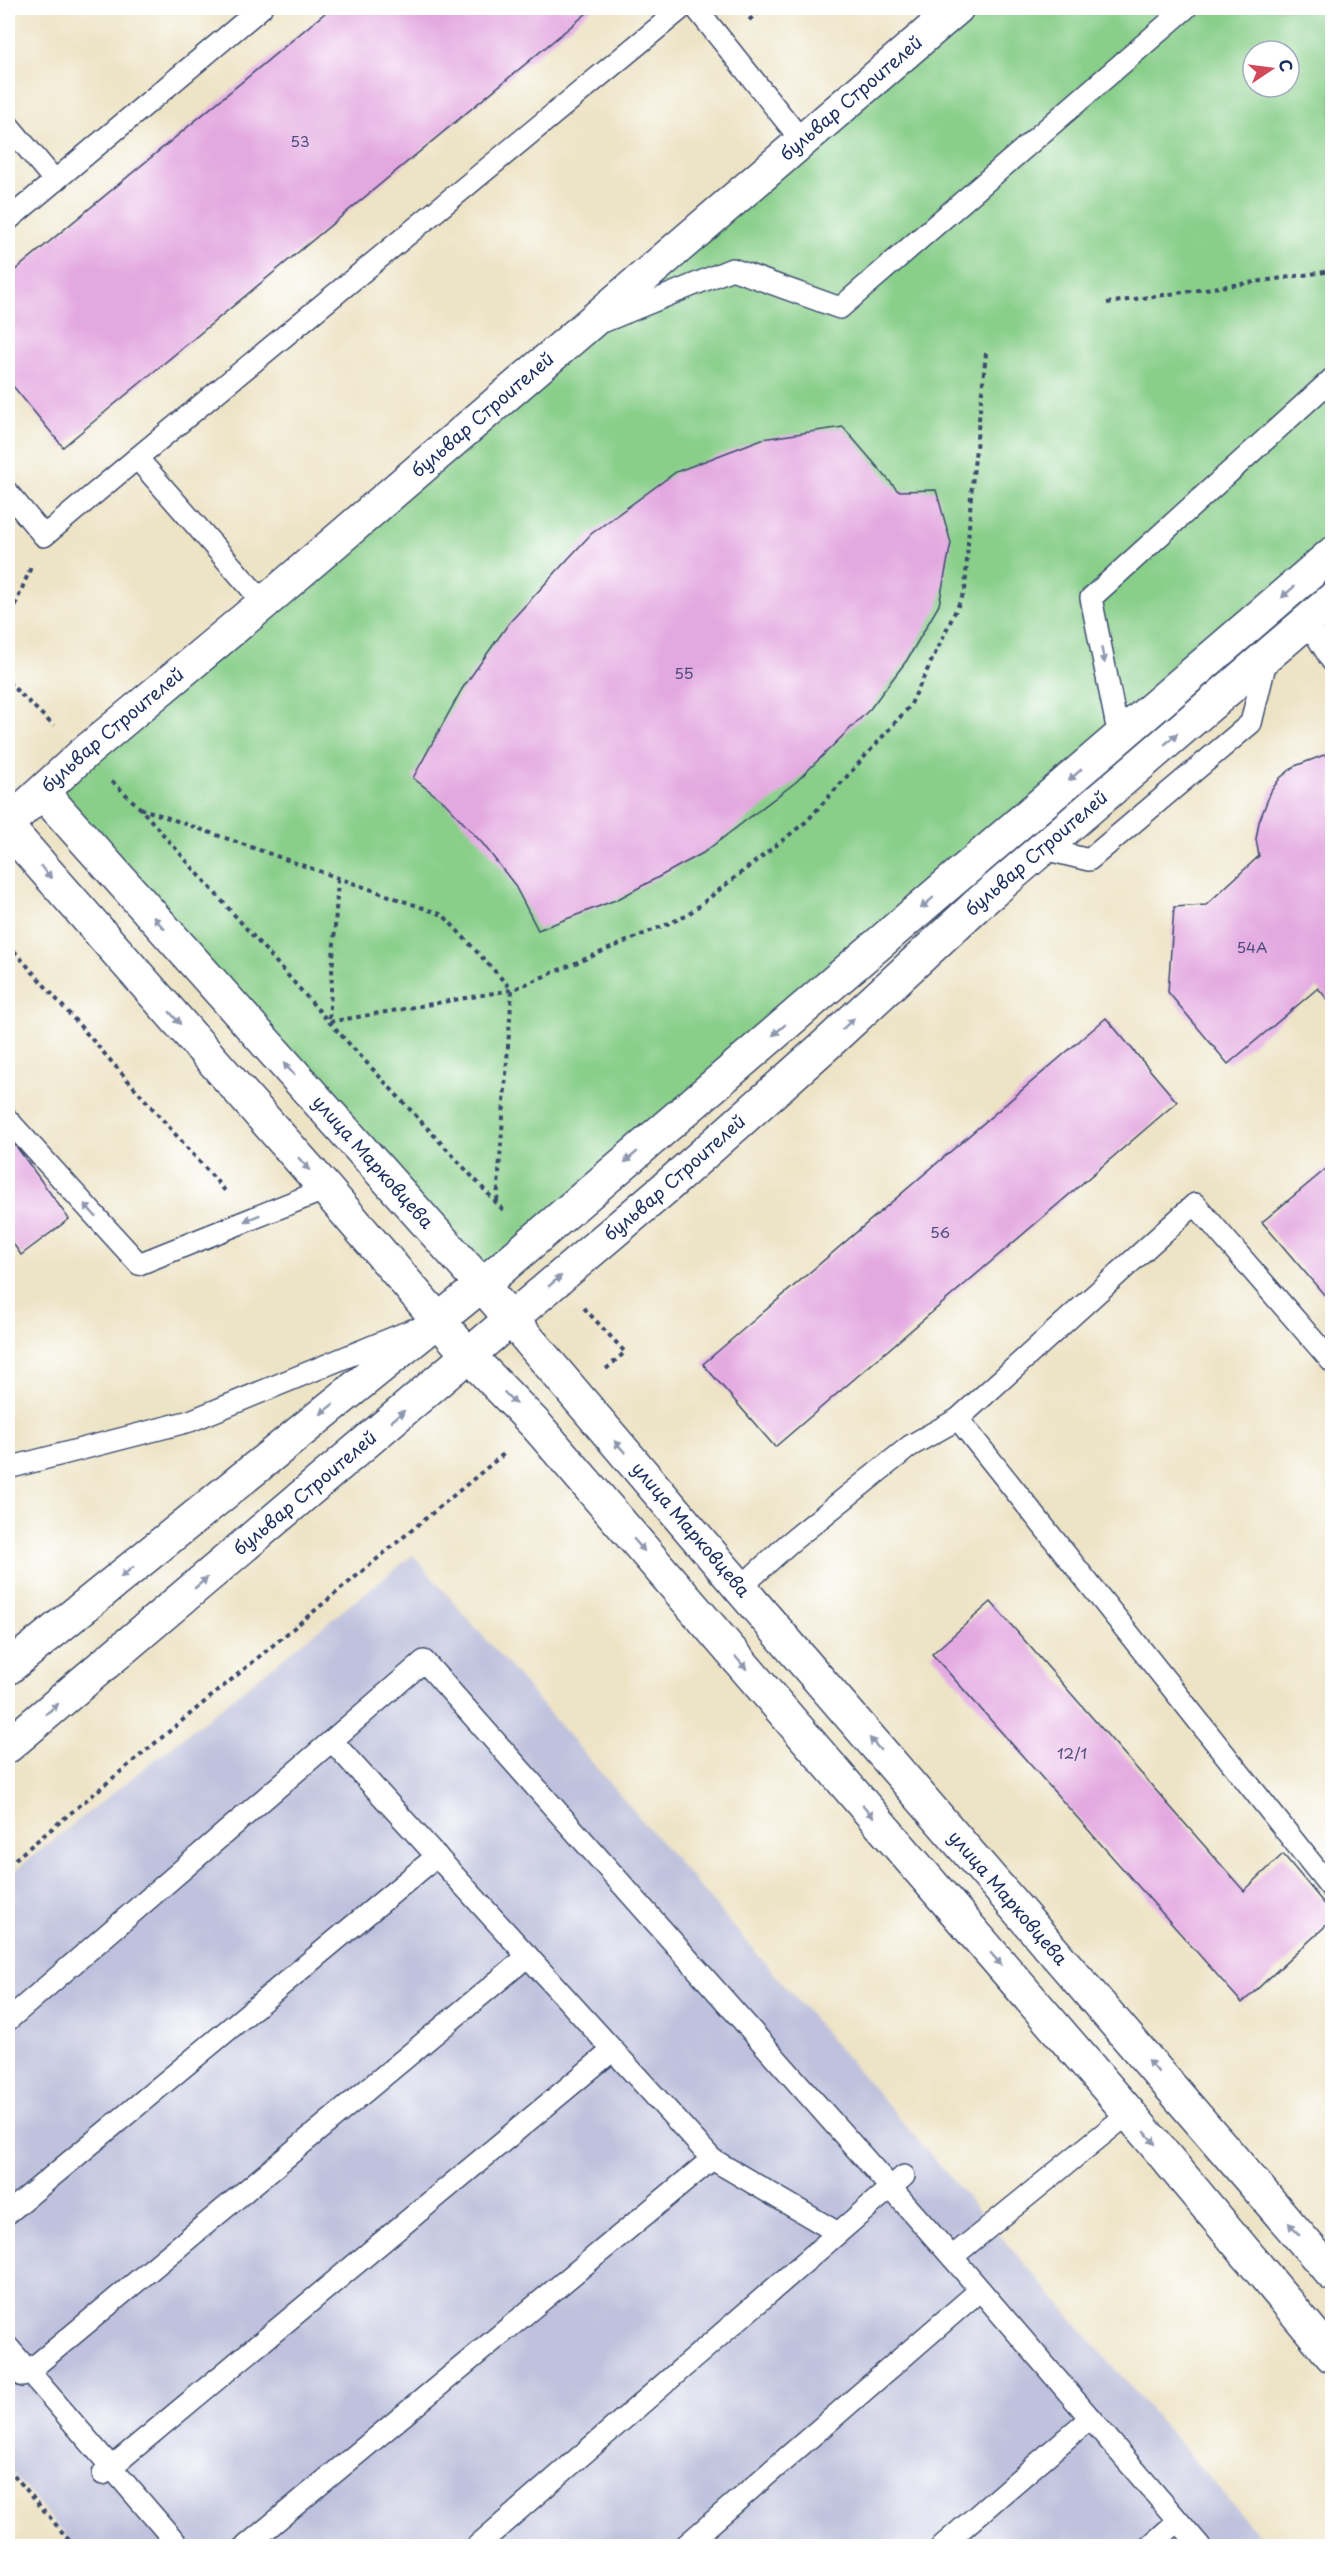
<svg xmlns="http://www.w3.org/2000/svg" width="1340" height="2554" viewBox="0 0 1340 2554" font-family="'Playpen Sans',sans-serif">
<rect width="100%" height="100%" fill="#fff"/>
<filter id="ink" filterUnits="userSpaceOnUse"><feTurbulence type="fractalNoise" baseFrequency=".0167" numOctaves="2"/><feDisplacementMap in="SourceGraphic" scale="12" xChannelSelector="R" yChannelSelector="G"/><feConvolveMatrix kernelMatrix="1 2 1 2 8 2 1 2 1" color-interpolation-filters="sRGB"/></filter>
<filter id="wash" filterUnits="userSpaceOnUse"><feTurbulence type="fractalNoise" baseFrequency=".008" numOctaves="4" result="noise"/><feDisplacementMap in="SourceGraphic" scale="24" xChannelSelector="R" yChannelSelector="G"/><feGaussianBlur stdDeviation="1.35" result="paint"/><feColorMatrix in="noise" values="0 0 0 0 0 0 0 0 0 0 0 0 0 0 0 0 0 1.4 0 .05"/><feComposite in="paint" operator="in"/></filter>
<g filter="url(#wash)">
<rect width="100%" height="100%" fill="#ede3c5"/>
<path fill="#c0c2dd" d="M413,1555L1268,2546H74L8,2468V1876Z"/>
<path fill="#89cf8a" stroke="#527f74" stroke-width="1.5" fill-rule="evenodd" d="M957,8H1332V554L482,1285L43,793ZM1253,51H1289V87H1253Z"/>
<g id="blocks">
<g fill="#e3a8e0">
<path d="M331,8H593L63,447L8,380V276Z"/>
<path d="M843,427L898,491L936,490L951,543L939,605L907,660L870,709L796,782L703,853L618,899L538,930L514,884L483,844L444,802L413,778L462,689L509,623L591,534L676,472L762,439Z"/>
<path d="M1332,752V1005L1318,988L1228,1064L1168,992L1174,907L1206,905L1259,856L1256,839L1259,822L1271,791L1280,778L1295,766Z"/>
<path d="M1106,1018L1177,1102L775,1447L703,1364Z"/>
<path d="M8,1135L69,1219L21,1255L8,1236Z"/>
<path d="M1332,1164V1304L1262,1222Z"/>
<path d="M991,1602L1244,1891L1283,1854L1332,1913V1920L1242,2003L932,1654Z"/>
</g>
</g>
</g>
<g filter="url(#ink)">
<use href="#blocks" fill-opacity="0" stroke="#3a4a6d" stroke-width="1.5"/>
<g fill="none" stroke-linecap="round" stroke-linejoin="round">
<defs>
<g id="lane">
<path d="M696,8L802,141"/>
<path d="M8,125L55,181"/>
<path d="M8,220L261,8"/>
<path d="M605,321L732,269L840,308L1186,8"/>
<path d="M137,458L682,8"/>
<path d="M8,493L44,536L137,458L264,603"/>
<path d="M1307,621L1332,661"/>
<path d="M1119,737L1091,598L1332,379"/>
<path d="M1044,849L1089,860L1251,723L1267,657"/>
<path d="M8,1120L139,1264L326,1189"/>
<path d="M1332,1362L1195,1204L958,1419L1332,1889"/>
<path d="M8,1468L190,1421L412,1330"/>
<path d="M740,1588L788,1544L910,1446L958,1419"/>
<path d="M332,1741L712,2159L838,2233"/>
<path d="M8,2020L424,1661L952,2257L1200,2546"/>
<path d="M8,2213L437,1856"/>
<path d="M952,2257L1129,2113"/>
<path d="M8,2347L179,2546"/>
<path d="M23,2376L528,1956"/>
<path d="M103,2474L613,2050"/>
<path d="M246,2546L712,2159"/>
<path d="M477,2546L904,2176"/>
<path d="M685,2546L980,2290"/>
<path d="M942,2546L1090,2418"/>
<path d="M1150,2546L1178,2521"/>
</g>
<g id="secondary">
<path id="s1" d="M43,793L482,1285L740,1588L1332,2274"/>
<path id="s2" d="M8,823L83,754L264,603L957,8"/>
<path d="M8,828L326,1189L469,1356L537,1426L1129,2113L1332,2356"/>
<path d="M8,1668L482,1285L1332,554"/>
<path id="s3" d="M8,1746L664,1189L828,1043L978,904L1332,600"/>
</g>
</defs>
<use href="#lane" stroke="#3a4a6d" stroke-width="24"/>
<use href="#secondary" stroke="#3a4a6d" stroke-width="36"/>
<g stroke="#3a4a6d" stroke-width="4" stroke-dasharray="4.5 4.5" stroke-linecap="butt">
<path d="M749,20L764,8"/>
<path d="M1107,303L1332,271"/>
<path d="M8,622L31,567"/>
<path d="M8,682L54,726"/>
<path d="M112,781L139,807L329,1022L505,1212"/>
<path d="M140,808L443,915L512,990"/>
<path d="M338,879L329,1022L511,990"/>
<path d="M8,944L227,1193"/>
<path d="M497,1201L512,990L686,916L807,821L910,706L965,591L971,495L986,353"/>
<path d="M584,1308L625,1352L606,1369"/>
<path d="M8,1865L506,1452"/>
<path d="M8,2468L74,2546"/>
</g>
<use href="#lane" stroke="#fff" stroke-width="21"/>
<use href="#secondary" stroke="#fff" stroke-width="33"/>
</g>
<defs><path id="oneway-solid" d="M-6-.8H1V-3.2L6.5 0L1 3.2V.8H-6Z" transform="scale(1.5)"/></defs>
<g fill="#8d97ae">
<use href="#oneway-solid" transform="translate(1288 592) rotate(139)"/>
<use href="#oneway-solid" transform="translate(1103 655) rotate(78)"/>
<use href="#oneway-solid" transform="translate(1171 739) rotate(-41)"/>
<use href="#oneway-solid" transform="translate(1075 775) rotate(139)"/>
<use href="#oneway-solid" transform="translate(46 872) rotate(49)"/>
<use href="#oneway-solid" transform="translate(927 903) rotate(139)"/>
<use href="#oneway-solid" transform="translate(159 923) rotate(-132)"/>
<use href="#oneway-solid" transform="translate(175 1018) rotate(49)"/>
<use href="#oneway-solid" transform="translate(848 1024) rotate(-43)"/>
<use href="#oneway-solid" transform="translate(779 1030) rotate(139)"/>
<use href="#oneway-solid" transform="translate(289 1069) rotate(-132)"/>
<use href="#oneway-solid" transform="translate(631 1157) rotate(139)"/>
<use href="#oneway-solid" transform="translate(304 1164) rotate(49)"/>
<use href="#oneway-solid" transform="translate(90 1210) rotate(-132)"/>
<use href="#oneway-solid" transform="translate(252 1218) rotate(158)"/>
<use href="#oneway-solid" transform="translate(555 1281) rotate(-40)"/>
<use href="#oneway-solid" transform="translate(510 1398) rotate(46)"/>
<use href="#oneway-solid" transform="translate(327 1409) rotate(141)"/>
<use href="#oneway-solid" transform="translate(398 1416) rotate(-40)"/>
<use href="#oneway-solid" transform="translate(620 1447) rotate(-131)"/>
<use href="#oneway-solid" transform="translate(639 1545) rotate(49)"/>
<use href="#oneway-solid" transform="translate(127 1572) rotate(141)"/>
<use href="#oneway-solid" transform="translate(201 1583) rotate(-40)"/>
<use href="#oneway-solid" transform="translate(741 1663) rotate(49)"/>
<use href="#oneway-solid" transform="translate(52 1709) rotate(-40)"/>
<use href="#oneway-solid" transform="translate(875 1744) rotate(-131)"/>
<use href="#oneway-solid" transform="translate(868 1811) rotate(49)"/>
<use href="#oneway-solid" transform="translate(996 1959) rotate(49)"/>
<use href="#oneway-solid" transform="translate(1153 2066) rotate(-131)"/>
<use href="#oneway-solid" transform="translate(1150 2138) rotate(50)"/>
<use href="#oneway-solid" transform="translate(1294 2229) rotate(-131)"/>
</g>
</g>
<g text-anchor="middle" stroke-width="4.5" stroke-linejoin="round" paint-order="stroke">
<g font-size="15" fill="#4d4d7e">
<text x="300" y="147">53</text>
<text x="684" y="679">55</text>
<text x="1252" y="953">54А</text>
<text x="940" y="1238">56</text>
<text x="1072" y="1759">12/1</text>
</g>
<g font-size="18" fill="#1b2f5e" stroke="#fff">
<text dy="6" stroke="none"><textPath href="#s2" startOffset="1112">бульвар Строителей</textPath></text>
<text dy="6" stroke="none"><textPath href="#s2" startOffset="626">бульвар Строителей</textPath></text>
<text dy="6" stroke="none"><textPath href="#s2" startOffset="140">бульвар Строителей</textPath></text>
<text dy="6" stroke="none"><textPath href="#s3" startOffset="1362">бульвар Строителей</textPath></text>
<text dy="6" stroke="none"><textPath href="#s1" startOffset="495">улица Марковцева</textPath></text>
<text dy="6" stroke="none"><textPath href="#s3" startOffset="876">бульвар Строителей</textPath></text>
<text dy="6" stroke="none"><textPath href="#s3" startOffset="390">бульвар Строителей</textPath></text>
<text dy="6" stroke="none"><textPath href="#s1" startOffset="981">улица Марковцева</textPath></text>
<text dy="6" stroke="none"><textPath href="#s1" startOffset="1467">улица Марковцева</textPath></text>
</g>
</g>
<rect width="1340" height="2554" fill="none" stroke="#fff" stroke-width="30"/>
<g transform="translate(1271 69) rotate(77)"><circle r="28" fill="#ffffff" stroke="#a4acbf" stroke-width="1.5"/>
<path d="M0-4.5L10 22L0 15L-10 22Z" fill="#d1495b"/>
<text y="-9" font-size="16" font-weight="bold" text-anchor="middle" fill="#1b2f5e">С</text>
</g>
</svg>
